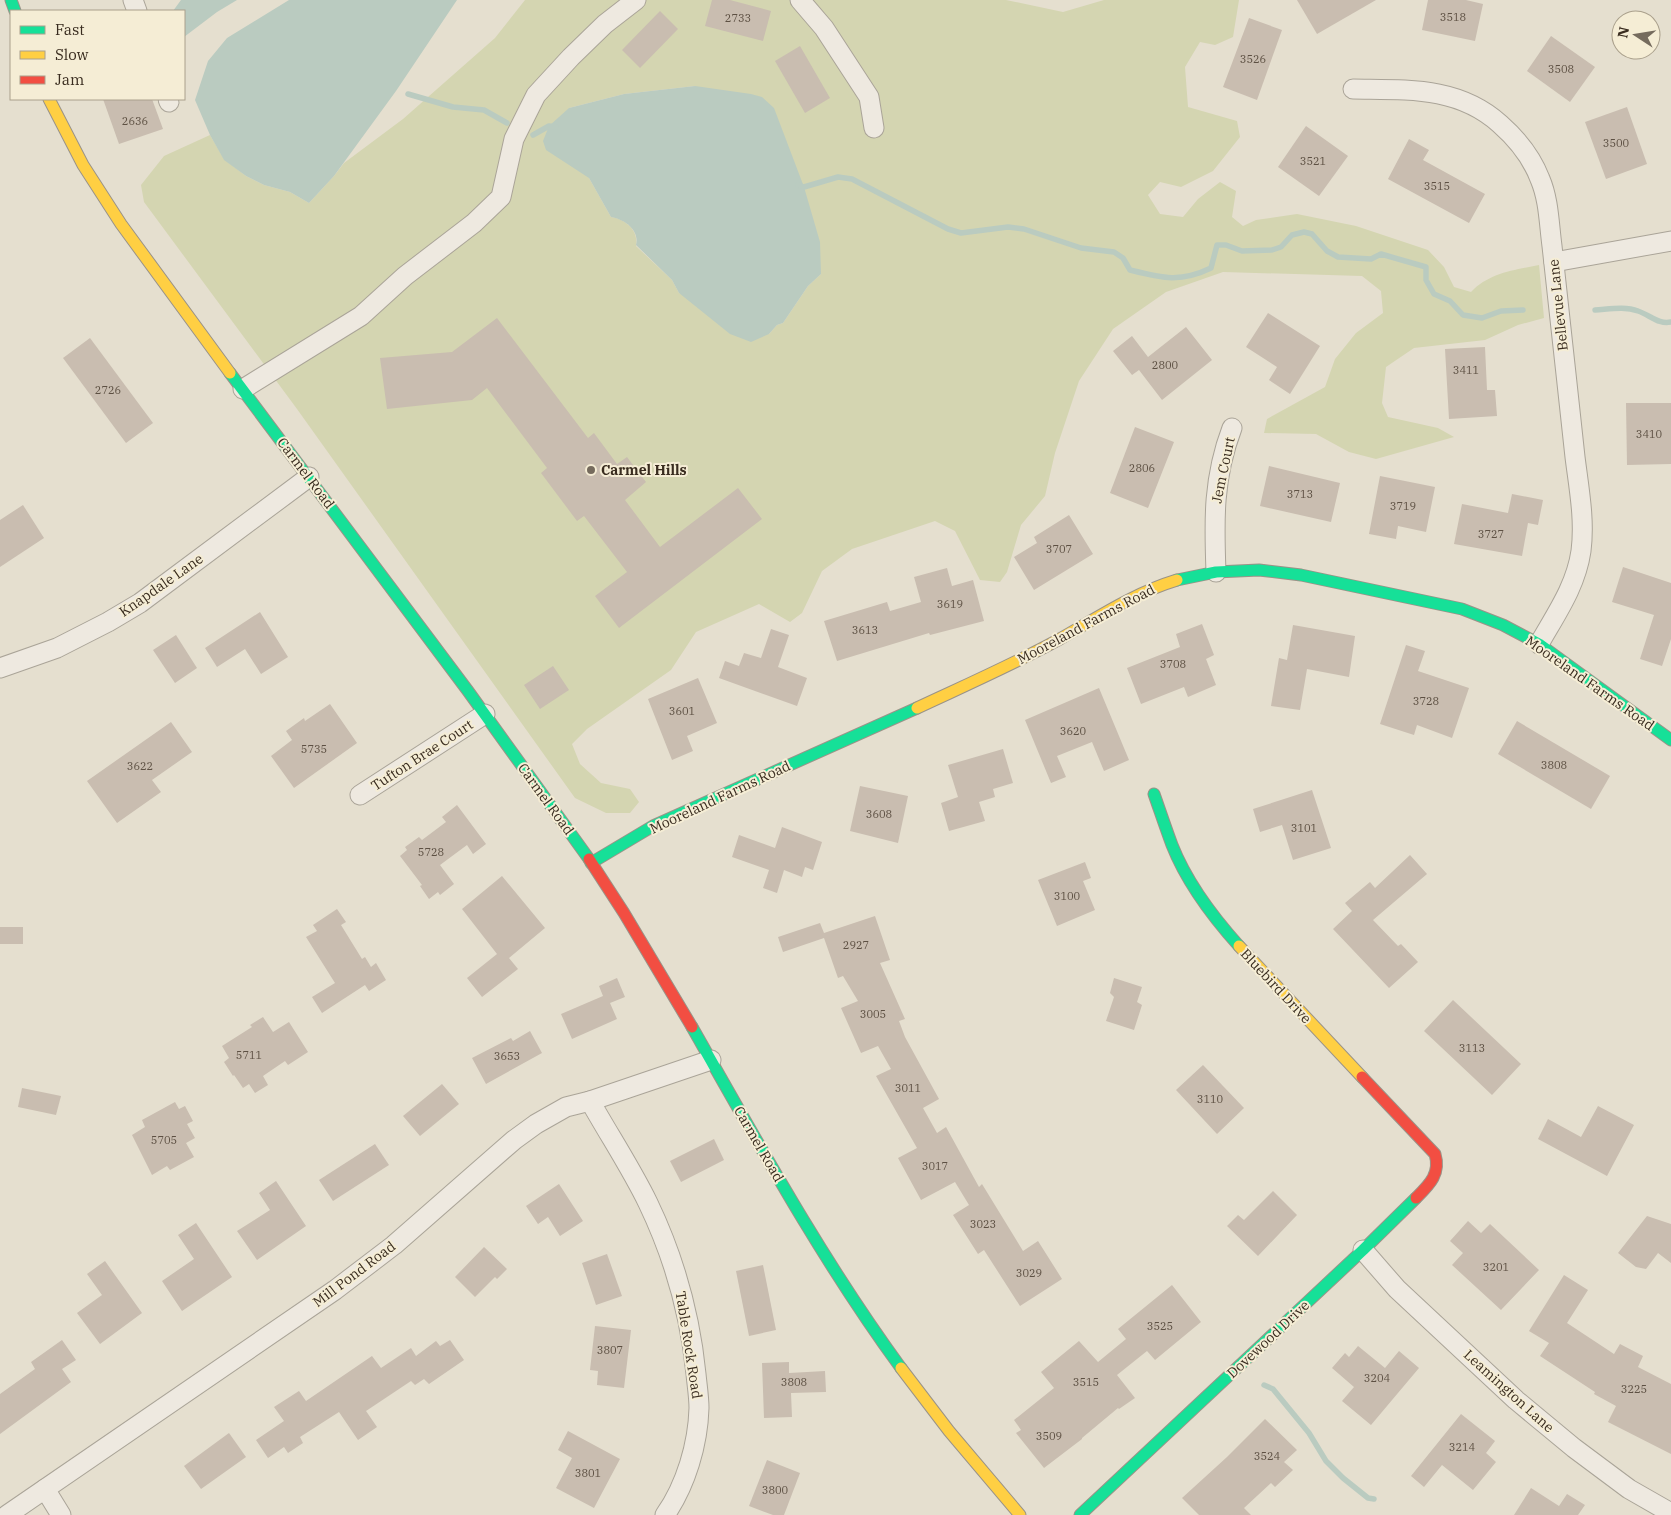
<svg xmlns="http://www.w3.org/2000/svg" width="1671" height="1515" viewBox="0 0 1671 1515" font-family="'IBM Plex Serif',serif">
<rect width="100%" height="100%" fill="#e5dfcf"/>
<path fill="#d4d5b1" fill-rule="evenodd" d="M525,0H1006L1063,12L1104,0H1239L1233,37L1215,45L1200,42L1185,67L1188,107L1237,121L1240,137L1213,171L1181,187L1160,182L1148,195L1160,214L1183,217L1198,199L1220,182L1236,191L1232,217L1243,226L1256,220L1297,214L1356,226L1428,250L1444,267L1454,287L1471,292C1489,273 1514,270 1539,265L1544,318L1518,325L1485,340L1414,348L1386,367L1382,403L1388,417L1438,428L1454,437L1376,459L1349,452L1316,434L1264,433L1267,419L1325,387L1335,359L1356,333L1383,313L1381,291L1362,276L1223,272L1166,292L1113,329L1079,381L1055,453L1045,496L1021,525L1007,572L1000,582L980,580L955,531L935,521L852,549L822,571L802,613L790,622L759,604L696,632L671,670L587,729L572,744L580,764L601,783L630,789L639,802L630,813H606L575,798L297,409L144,202L141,185L164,156L210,135L224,159L246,176L264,185L290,192L309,203L334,176L344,163L403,119L495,38ZM695,86L821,274L808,286L783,323L777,325L769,334L679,293L672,280L636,246C639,230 625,219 611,217L589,178L569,108L624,94Z"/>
<g fill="#bacbc0">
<path d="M181,0H237L217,12L184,37V11H173Z"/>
<path d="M289,0H457L396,91L334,176L309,203L290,192L264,185L246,176L224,160L210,135L195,100L208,61L227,38Z"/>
<path d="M695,86L751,94L762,97L774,108L804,187L820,242L821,274L808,286L783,323L777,325L769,334L751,342L730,334L679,293L672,280L636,245C640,230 624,219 611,217L589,178L546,150L543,141L549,126L569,108L624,94Z"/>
</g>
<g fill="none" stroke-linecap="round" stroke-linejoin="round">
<g stroke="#bacbc0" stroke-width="5.5">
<path d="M408,94L453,107L484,110L507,123"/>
<path d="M533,135L549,126L556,127"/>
<path d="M798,185L804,187L838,177L852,179L948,229L961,233L1008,227L1024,229L1081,248L1114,252L1123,258L1130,270C1162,278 1180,283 1211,268L1217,245H1226L1242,251L1272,250L1281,247L1292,235L1304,232L1312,234L1327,251L1338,257L1371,259L1381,254L1426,267V280L1434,294L1450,301L1463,315L1482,318L1501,311L1523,310"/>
<path d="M1595,310C1610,309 1625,306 1638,311C1650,315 1659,325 1671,322"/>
<path d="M1264,1385L1273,1389L1309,1433L1326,1461L1343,1478L1368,1498L1374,1499"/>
</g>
</g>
<g fill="#c9bdb0">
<path d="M712,0H730L771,11L763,41L705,26Z"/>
<path d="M1297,0H1376L1317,34Z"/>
<path d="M1428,0H1466L1483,4L1475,41L1422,30Z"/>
<path d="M660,11L678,29L640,68L622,50Z"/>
<path d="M1249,18L1282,30L1257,100L1223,87Z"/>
<path d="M1551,36L1595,67L1570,102L1527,71Z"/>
<path d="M800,46L830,98L805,113L775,61Z"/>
<path d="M103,99H152L163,129L119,144Z"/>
<path d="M1627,107L1647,164L1606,179L1585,122Z"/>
<path d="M1306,126L1348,156L1319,196L1278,167Z"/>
<path d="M1409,139L1429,150L1423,160L1485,194L1469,223L1388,179Z"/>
<path d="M1268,313L1320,346L1290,394L1269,380L1277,367L1246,347Z"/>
<path d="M497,318L588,438L594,433L617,464L627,457L646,482L625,500L660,547L738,488L762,519L619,628L595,596L627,572L584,516L577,521L541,473L547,468L487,388L472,400L387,409L380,358L452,352Z"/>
<path d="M1186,327L1212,360L1162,400L1139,370L1132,375L1113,351L1132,336L1148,357Z"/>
<path d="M90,338L153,423L126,443L63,358Z"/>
<path d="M1485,347L1487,390H1495L1497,416L1449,419L1445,349Z"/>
<path d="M1626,403H1671V464L1627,465Z"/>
<path d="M1135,427L1174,442L1148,508L1110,493Z"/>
<path d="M1269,466L1340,483L1331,522L1260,506Z"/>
<path d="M1380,476L1435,487L1426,532L1398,526L1396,539L1369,534Z"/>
<path d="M1512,494L1543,500L1538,525L1528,523L1522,556L1454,544L1462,504L1508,513Z"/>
<path d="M23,505L44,538L0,567V520Z"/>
<path d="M1069,515L1093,554L1034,590L1014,557L1037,543L1034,537Z"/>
<path d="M1623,567L1671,583V639L1662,666L1640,659L1654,615L1612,602Z"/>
<path d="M947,568L952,586L973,580L984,621L930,635L929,633L837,661L824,621L887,602L890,611L921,602L914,577Z"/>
<path d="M260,612L288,657L261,674L245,649L217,667L205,648Z"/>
<path d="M1202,624L1214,655L1206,659L1216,685L1188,697L1184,687L1141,704L1127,668L1180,647L1176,634Z"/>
<path d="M1293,625L1355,636L1349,677L1307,669L1300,710L1271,706L1279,658L1287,660Z"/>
<path d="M771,629L789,635L778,667L807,678L797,706L719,678L725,661L739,666L744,653L761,658Z"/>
<path d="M176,635L197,668L175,683L153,650Z"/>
<path d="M1406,645L1425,651L1418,671L1469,688L1452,738L1417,725L1414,735L1380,724Z"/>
<path d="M553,666L569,690L540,709L524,685Z"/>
<path d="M698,678L717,723L687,736L693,751L672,760L648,699Z"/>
<path d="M1099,688L1129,760L1104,771L1092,742L1057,756L1066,777L1051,783L1025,720Z"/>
<path d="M330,704L357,743L294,788L271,756L292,740L286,731L304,718L305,721Z"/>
<path d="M1517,721L1610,776L1591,809L1498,754Z"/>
<path d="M171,722L192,752L152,780L161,792L117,823L87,781Z"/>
<path d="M1003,749L1013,783L993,789L995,797L979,802L985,821L949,831L941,803L958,797L948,765Z"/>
<path d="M860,786L908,796L898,843L850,831Z"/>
<path d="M1312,790L1331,848L1293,860L1282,825L1260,832L1253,809Z"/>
<path d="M457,805L486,844L473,854L467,845L440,865L454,884L440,895L438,892L429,899L420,886L422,885L400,856L407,850L405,847L419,837L422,840L446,822L442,817Z"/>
<path d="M782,827L822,842L813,870L805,867L802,877L784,870L777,893L763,888L769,870L732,857L739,835L775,848Z"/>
<path d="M1410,855L1427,874L1373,920L1398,946L1401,944L1418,962L1389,988L1333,929L1352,911L1345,903L1370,882L1375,888Z"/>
<path d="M1085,862L1091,878L1083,881L1095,910L1057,926L1038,880Z"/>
<path d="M502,876L545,928L509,958L518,969L482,997L467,978L497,954L462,909Z"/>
<path d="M337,909L346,922L341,925L362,959L365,957L371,967L376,963L386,980L369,991L365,985L322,1013L312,997L335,983L306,937L317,931L313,925Z"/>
<path d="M875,916L890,960L880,963L905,1019L899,1021L905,1037L939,1099L923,1108L937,1133L946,1127L979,1187L982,1184L1023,1251L1038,1241L1062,1279L1020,1306L984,1250L978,1254L953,1215L969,1205L955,1182L921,1200L898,1158L917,1148L876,1076L891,1069L878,1046L861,1053L841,1008L858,1001L843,976L838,978L824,938L783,952L778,937L820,923L824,933Z"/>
<rect x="0" y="927" width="23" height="17"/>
<path d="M617,978L625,997L610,1003L617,1019L572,1039L561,1014L603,996L599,986Z"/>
<path d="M1114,978L1142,987L1137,1002L1142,1005L1134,1030L1106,1021L1114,997L1110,993Z"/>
<path d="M1453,1000L1521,1064L1492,1095L1424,1031Z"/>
<path d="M263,1017L273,1032L289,1022L308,1052L288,1065L285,1061L263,1076L268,1085L255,1093L249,1084L243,1088L234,1075L233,1076L224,1062L229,1058L222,1046L252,1027L250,1025Z"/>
<path d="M530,1031L542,1053L486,1084L472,1058L511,1038L513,1041Z"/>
<path d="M1203,1065L1244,1108L1217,1134L1176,1090Z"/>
<path d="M442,1084L459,1104L420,1136L403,1116Z"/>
<path d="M22,1088L61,1096L56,1115L18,1107Z"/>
<path d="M175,1102L179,1109L185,1106L193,1121L187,1124L195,1138L186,1143L194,1157L170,1170L167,1166L152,1175L132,1135L145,1127L142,1120Z"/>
<path d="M1598,1106L1634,1125L1607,1176L1538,1139L1548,1119L1581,1137Z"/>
<path d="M714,1139L724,1160L681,1182L670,1161Z"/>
<path d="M375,1144L389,1165L333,1201L319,1180Z"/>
<path d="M276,1181L306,1226L257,1260L237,1231L270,1210L259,1193Z"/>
<path d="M559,1184L583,1221L560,1236L548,1217L538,1224L526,1206Z"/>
<path d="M1273,1191L1297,1215L1258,1256L1227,1226L1238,1215L1244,1220Z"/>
<path d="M1647,1216L1671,1224V1263L1658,1253L1646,1269L1636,1267L1618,1253Z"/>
<path d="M1468,1221L1481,1233L1490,1224L1539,1270L1501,1310L1452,1265L1463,1253L1450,1241Z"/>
<path d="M196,1223L232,1277L182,1311L162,1281L194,1259L178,1235Z"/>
<path d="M484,1247L507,1269L497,1279L495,1277L475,1297L455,1277Z"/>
<path d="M607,1254L622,1296L596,1305L582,1263Z"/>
<path d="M105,1261L142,1313L100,1344L77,1313L102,1295L87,1274Z"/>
<path d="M763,1265L776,1330L749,1336L736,1271Z"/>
<path d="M1564,1275L1588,1290L1567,1323L1614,1354L1620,1344L1643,1356L1638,1367L1671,1384V1454L1608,1422L1616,1406L1594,1394L1595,1392L1540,1356L1549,1343L1529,1331Z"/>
<path d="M1172,1285L1201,1322L1155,1360L1147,1351L1117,1375L1135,1398L1119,1409L1118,1408L1082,1438V1439L1044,1468L1016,1433L1021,1430L1014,1420L1054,1388L1041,1372L1079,1341L1098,1362L1126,1339L1118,1329Z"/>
<path d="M595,1326L631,1330L624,1388L597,1385L598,1371L590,1370Z"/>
<path d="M62,1340L76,1360L62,1369L71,1382L0,1434V1394L35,1369L31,1362Z"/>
<path d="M450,1340L464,1360L429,1384L424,1379L415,1385L411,1381L366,1411L377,1427L358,1440L339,1412L300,1437L303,1443L288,1453L284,1447L268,1458L256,1440L284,1421L274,1407L299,1391L306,1401L372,1356L381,1368L411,1348L416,1356L436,1341L440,1346Z"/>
<path d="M1358,1346L1385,1368L1399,1351L1419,1368L1371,1425L1342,1401L1354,1387L1332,1368L1345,1353L1349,1357Z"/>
<path d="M789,1362V1373L825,1371L826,1392L791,1393L792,1417L764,1418L762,1363Z"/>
<path d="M1461,1414L1495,1441L1486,1453L1496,1462L1473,1490L1442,1465L1424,1487L1411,1476Z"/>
<path d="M1265,1419L1297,1450L1284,1462L1293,1470L1275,1487L1271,1483L1244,1508L1251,1515H1199L1182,1498L1227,1457Z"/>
<path d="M568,1431L620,1459L594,1508L556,1488L572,1458L558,1450Z"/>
<path d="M229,1433L246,1457L201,1489L184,1466Z"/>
<path d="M767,1460L800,1473L784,1515H773L749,1506Z"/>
<path d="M1531,1488L1559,1506L1567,1494L1585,1505L1578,1515H1514Z"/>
</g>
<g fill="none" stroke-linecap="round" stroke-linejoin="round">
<defs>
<g id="street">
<path d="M133,0L137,11"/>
<path d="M800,0L824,28L869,97L874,128"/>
<path d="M1353,89C1406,90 1458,86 1500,124C1517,139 1532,158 1540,179C1549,200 1549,224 1552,246C1557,289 1561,332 1566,374C1569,402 1572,430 1575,457C1579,489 1585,520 1581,551C1576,586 1556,614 1539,644"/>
<path d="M168,99L169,102"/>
<path d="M1554,262L1671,241"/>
<path d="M243,389L361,316L405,276L474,223L501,197L514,139L536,95L571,57L605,24L636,0"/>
<path d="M1216,572C1214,520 1213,478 1232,428"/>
<path d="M0,668L57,648L108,622L140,603L309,477"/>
<path d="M360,795L485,714"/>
<path d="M590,1101C609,1135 631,1168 648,1203C674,1257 690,1314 696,1374C697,1385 699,1397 699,1408C698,1444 686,1485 665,1515"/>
<path d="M1363,1250L1397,1289L1516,1400L1574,1448L1629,1489L1671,1513"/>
<path d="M45,1489L61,1515"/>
<path d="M7,1515L335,1290L394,1245L514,1140L536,1124L566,1107L590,1101L711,1060"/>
</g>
<g id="fast">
<path d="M11,0L15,11"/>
<path d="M230,373L468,691L589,859"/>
<path d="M1177,580L1216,572L1259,570L1301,575L1462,609L1503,625L1539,644L1671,740"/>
<path d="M1154,794C1160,811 1166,829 1172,845C1187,883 1212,916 1239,946"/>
<path d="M591,863L653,826L917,708"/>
<path d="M692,1027C758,1143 822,1260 901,1368"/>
<path d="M1080,1515L1363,1250L1416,1198"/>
</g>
<g id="slow">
<path d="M49,99L83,165L121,224L230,373"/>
<path d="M917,708C964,686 1012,665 1058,640C1097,618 1134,593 1177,580"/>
<path d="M1239,946L1362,1077"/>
<path d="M901,1368L949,1431L1020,1515"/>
</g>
<g id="jam">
<path d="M589,859L624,913L692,1027"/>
<path d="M1362,1077L1435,1154C1441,1174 1429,1185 1416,1198"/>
</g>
</defs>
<use href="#street" stroke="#aaa498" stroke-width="21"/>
<use href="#fast" stroke="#9a9388" stroke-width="13"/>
<use href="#slow" stroke="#9a9388" stroke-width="13"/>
<use href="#jam" stroke="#9a9388" stroke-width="13"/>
<use href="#street" stroke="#eee9e0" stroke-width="19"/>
<use href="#fast" stroke="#16e098" stroke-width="11"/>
<use href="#slow" stroke="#ffcf43" stroke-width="11"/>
<use href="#jam" stroke="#f24e42" stroke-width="11"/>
</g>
<circle fill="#756b5d" stroke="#f5edd5" stroke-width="2" cx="591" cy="470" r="5"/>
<g text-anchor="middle" stroke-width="4" stroke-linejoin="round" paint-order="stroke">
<g font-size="11" fill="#5d5043">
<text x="1453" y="21">3518</text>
<text x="738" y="22">2733</text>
<text x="1253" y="63">3526</text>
<text x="1561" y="73">3508</text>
<text x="135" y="125">2636</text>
<text x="1616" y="147">3500</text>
<text x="1313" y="165">3521</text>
<text x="1437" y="190">3515</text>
<text x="1165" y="369">2800</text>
<text x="1466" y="374">3411</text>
<text x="108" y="394">2726</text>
<text x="1649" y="438">3410</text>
<text x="1142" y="472">2806</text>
<text x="1300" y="498">3713</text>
<text x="1403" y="510">3719</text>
<text x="1491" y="538">3727</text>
<text x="1059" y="553">3707</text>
<text x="950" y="608">3619</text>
<text x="865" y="634">3613</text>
<text x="1173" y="668">3708</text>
<text x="1426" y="705">3728</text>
<text x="682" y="715">3601</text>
<text x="1073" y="735">3620</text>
<text x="314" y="753">5735</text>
<text x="1554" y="769">3808</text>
<text x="140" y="770">3622</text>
<text x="879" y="818">3608</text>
<text x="1304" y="832">3101</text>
<text x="431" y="856">5728</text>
<text x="1067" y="900">3100</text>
<text x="856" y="949">2927</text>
<text x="873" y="1018">3005</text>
<text x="1472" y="1052">3113</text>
<text x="249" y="1059">5711</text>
<text x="507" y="1060">3653</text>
<text x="908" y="1092">3011</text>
<text x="1210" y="1103">3110</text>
<text x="164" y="1144">5705</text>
<text x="935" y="1170">3017</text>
<text x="983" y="1228">3023</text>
<text x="1496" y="1271">3201</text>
<text x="1029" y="1277">3029</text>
<text x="1160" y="1330">3525</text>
<text x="610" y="1354">3807</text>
<text x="1377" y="1382">3204</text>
<text x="794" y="1386">3808</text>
<text x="1086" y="1386">3515</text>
<text x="1634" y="1393">3225</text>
<text x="1049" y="1440">3509</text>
<text x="1462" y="1451">3214</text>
<text x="1267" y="1460">3524</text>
<text x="588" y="1477">3801</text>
<text x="775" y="1494">3800</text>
</g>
<g font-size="14" fill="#392c1f" stroke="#f5edd5">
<text transform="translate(1558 305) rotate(-96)" y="5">Bellevue Lane</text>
<text transform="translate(1223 470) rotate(-78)" y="5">Jem Court</text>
<text transform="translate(306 473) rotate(53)" y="5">Carmel Road</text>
<text transform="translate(161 585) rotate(-35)" y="5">Knapdale Lane</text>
<text transform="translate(1086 624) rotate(-28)" y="5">Mooreland Farms Road</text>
<text transform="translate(1590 683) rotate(35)" y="5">Mooreland Farms Road</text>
<text transform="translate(422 755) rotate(-33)" y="5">Tufton Brae Court</text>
<text transform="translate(720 797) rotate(-25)" y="5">Mooreland Farms Road</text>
<text transform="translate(546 799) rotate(54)" y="5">Carmel Road</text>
<text transform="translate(1276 986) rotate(47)" y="5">Bluebird Drive</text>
<text transform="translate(759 1144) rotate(60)" y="5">Carmel Road</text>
<text transform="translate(354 1274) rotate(-37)" y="5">Mill Pond Road</text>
<text transform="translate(1268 1339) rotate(-43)" y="5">Dovewood Drive</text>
<text transform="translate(689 1345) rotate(81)" y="5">Table Rock Road</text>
<text transform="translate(1509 1391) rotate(42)" y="5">Leamington Lane</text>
</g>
<g font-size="14" font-weight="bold" fill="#392c1f" stroke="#f5edd5" text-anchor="start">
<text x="601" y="475">Carmel Hills</text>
</g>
</g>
<rect x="10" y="10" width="175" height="90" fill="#f5edd5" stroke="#aaa08c"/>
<rect x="20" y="26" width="25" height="8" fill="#16e098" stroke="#aaa08c"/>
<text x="55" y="35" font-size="15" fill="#392c1f">Fast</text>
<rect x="20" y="51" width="25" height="8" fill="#ffcf43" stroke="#aaa08c"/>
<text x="55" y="60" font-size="15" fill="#392c1f">Slow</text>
<rect x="20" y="76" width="25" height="8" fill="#f24e42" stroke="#aaa08c"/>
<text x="55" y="85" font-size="15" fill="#392c1f">Jam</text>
<g transform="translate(1636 35) rotate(282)"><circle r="24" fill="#f5edd5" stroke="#aaa08c"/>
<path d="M0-4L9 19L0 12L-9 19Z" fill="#756b5d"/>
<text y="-8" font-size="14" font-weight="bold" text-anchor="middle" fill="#392c1f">N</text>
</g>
</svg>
